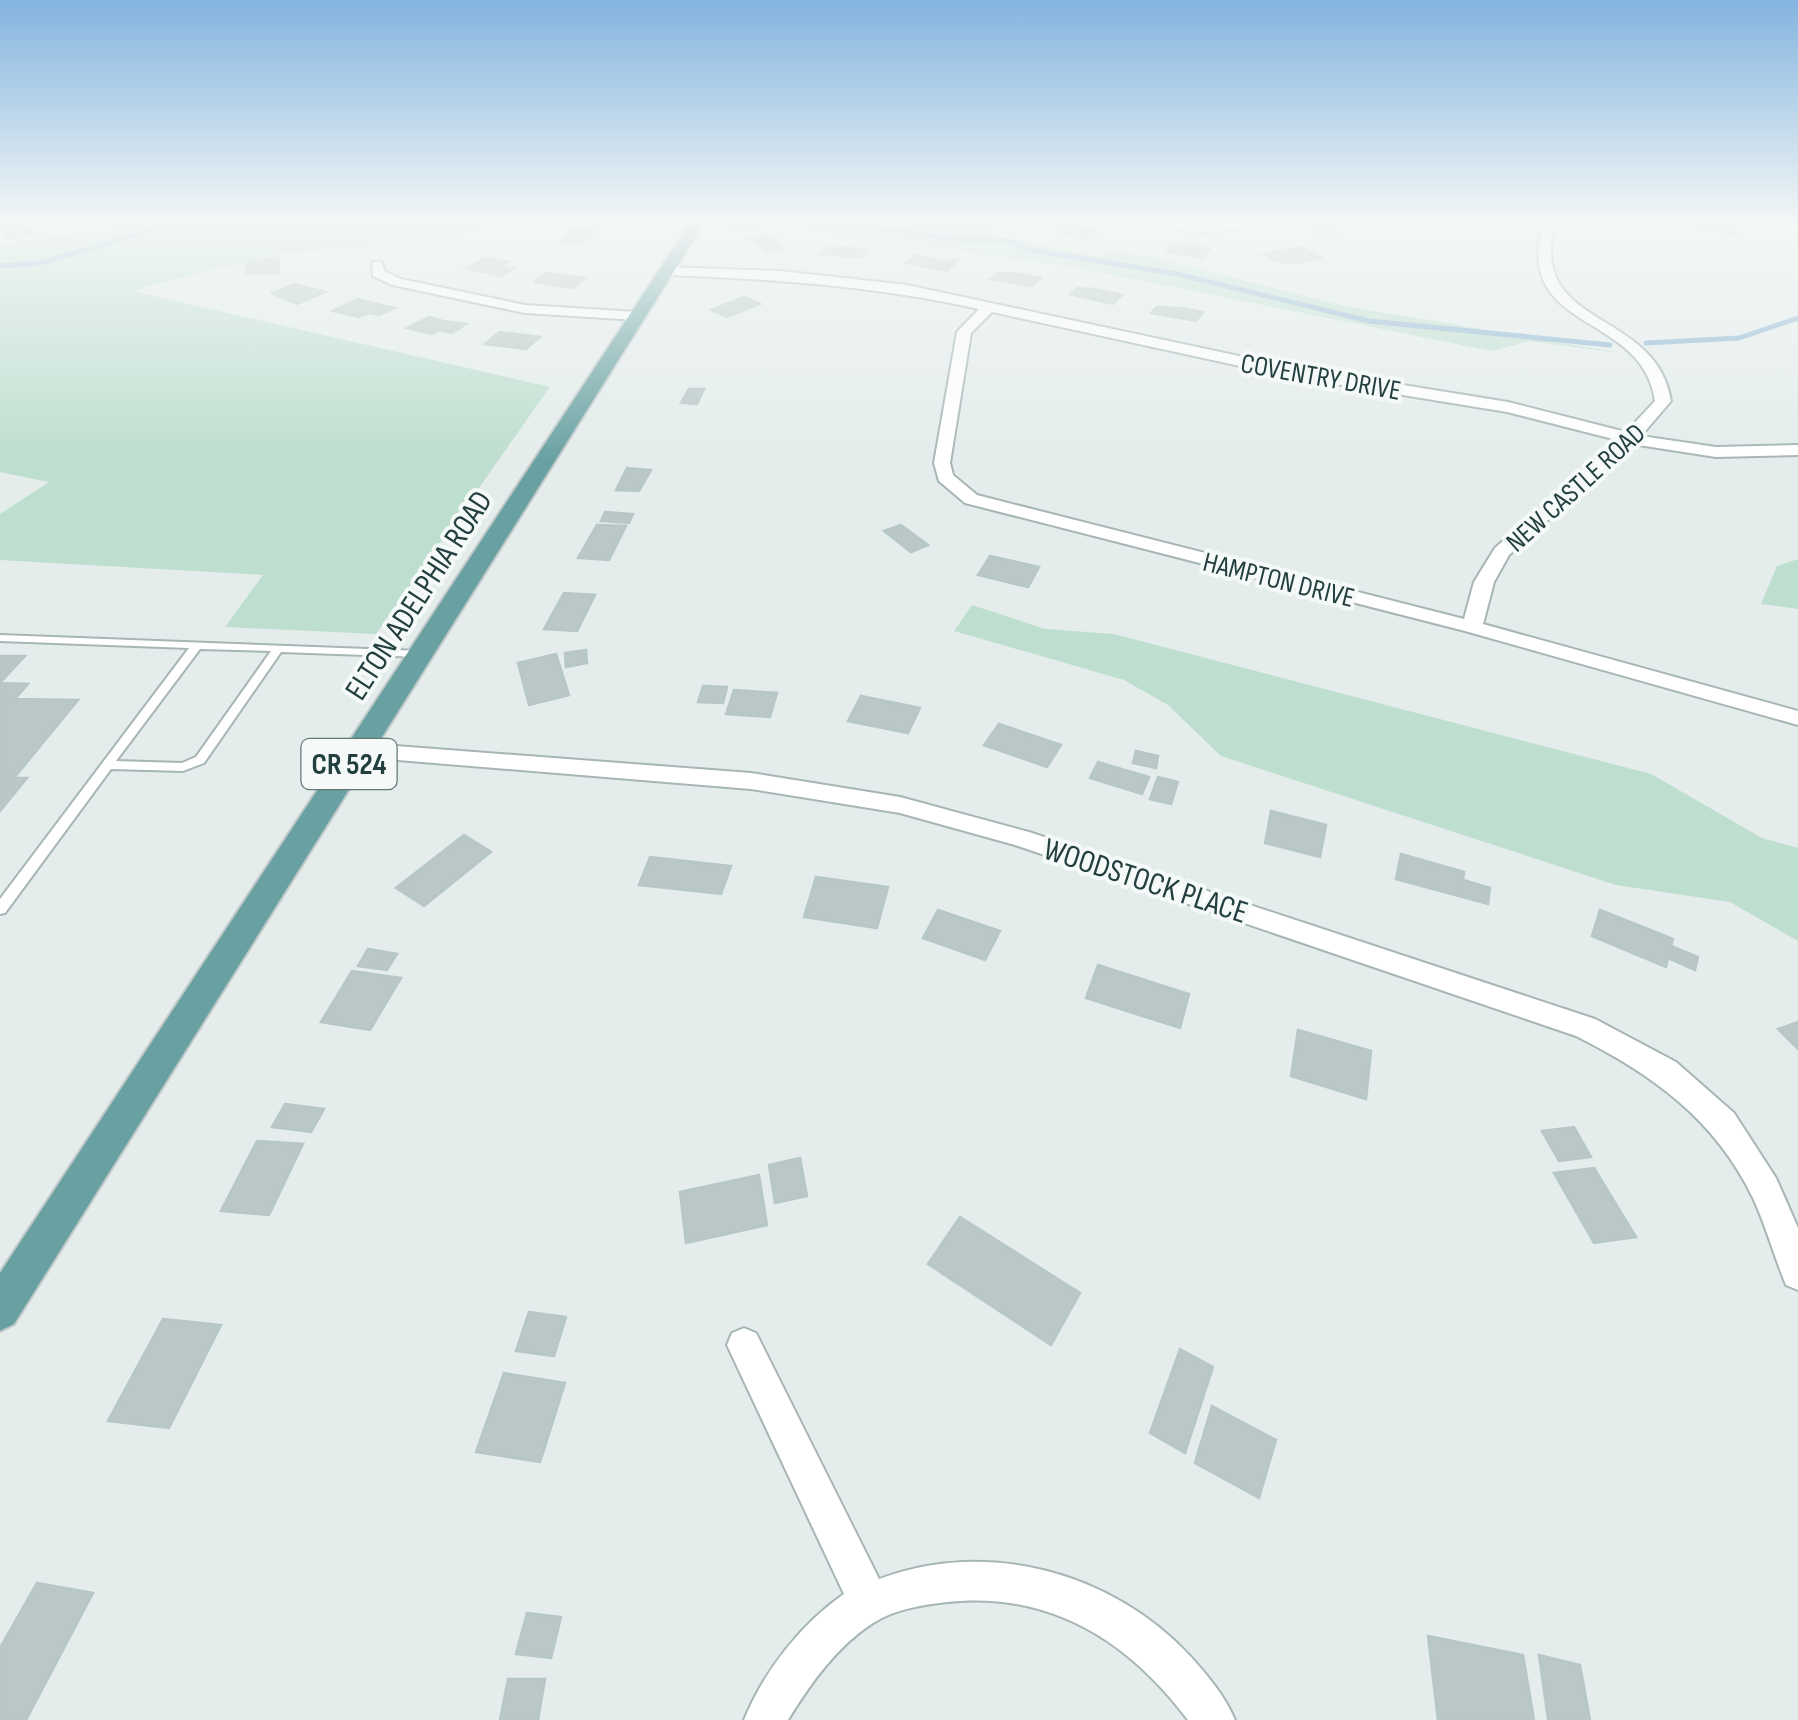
<svg xmlns="http://www.w3.org/2000/svg" width="1798" height="1720" viewBox="0 0 1798 1720" font-family="'Sofia Sans Condensed',sans-serif">
<rect width="100%" height="100%" fill="#e4edec"/>
<g fill="#bedecf">
<path d="M173,220H538L399,244L273,254L132,291L550,387L376,634L225,627L263,575L0,560V514L49,482L0,472V244Z"/>
<path d="M730,220H990L993,236L1103,257L1109,250L1151,257L1345,306L1621,353L1529,341L1492,351L1073,267L792,227L723,232Z"/>
<path d="M1798,559V609L1761,604L1777,566Z"/>
<path d="M972,605L1045,629L1114,634L1651,774L1762,838L1798,848V941L1730,902L1616,885L1221,756L1168,705L1124,680L954,631Z"/>
</g>
<g fill="none" stroke-linecap="round" stroke-linejoin="round">
<g stroke="#8db4d1" stroke-width="5">
<path d="M813,220L972,241L1006,240L1031,250L1177,274L1369,321L1610,345"/>
<path d="M0,266L40,263L187,220"/>
<path d="M1646,343L1739,338L1798,318"/>
</g>
</g>
<g fill="#b9c8c6" stroke="#b7c7c5" stroke-width="2.5">
<path d="M1329,220L1340,232H1316L1303,221Z"/>
<path d="M1692,221L1737,227L1738,235L1692,227Z"/>
<path d="M23,223L32,233L6,239L0,232V228Z"/>
<path d="M1062,223L1081,228L1099,231L1089,239L1061,234L1064,232L1054,230Z"/>
<path d="M573,228L598,229L581,243L560,242Z"/>
<path d="M768,234L778,240L777,244L784,249L768,252L749,238Z"/>
<path d="M1172,244H1185L1210,249L1204,258L1166,252Z"/>
<path d="M827,246L855,248L868,251L864,258L821,254Z"/>
<path d="M1302,247L1321,258L1294,263L1276,261L1263,254Z"/>
<path d="M915,255L941,261L958,260L947,271L906,263Z"/>
<path d="M278,258L279,274L246,273L248,262Z"/>
<path d="M486,258L509,262L501,267L513,269L500,276L466,268Z"/>
<path d="M546,273L585,278L572,288L535,282Z"/>
<path d="M998,273L1022,274L1041,278L1032,286L990,279Z"/>
<path d="M294,284L325,292L297,304L272,293Z"/>
<path d="M1077,288L1094,289L1122,295L1113,304L1070,294Z"/>
<path d="M744,297L760,304L727,317L711,310Z"/>
<path d="M357,299L394,308L379,315L368,313L359,317L333,311Z"/>
<path d="M1157,307L1182,308L1203,312L1196,321L1151,313Z"/>
<path d="M429,317L443,321L466,324L452,333L439,330L432,334L407,328Z"/>
<path d="M499,332L540,337L526,349L485,344Z"/>
<path d="M689,389H704L697,404L681,403Z"/>
<path d="M627,468L651,470L639,491L616,490Z"/>
<path d="M605,512L633,514L629,523L601,521Z"/>
<path d="M597,525L626,526L609,560L578,558Z"/>
<path d="M901,525L928,545L911,552L884,531Z"/>
<path d="M990,556L1039,567L1028,587L978,575Z"/>
<path d="M564,593L595,595L577,631L544,629Z"/>
<path d="M586,650L587,663L566,667L565,653Z"/>
<path d="M556,654L569,695L529,705L518,663Z"/>
<path d="M0,656H25L0,683L28,684L15,699L78,700L14,778H27L0,811Z"/>
<path d="M703,686L727,687L723,703L698,702Z"/>
<path d="M734,690L777,693L770,717L726,714Z"/>
<path d="M861,696L920,708L908,733L848,721Z"/>
<path d="M999,724L1061,745L1047,767L984,745Z"/>
<path d="M1136,751L1158,756L1156,768L1133,763Z"/>
<path d="M1098,762L1149,777L1142,794L1090,778Z"/>
<path d="M1158,777L1178,782L1171,804L1150,799Z"/>
<path d="M1271,811L1326,825L1320,857L1265,843Z"/>
<path d="M464,835L491,852L424,906L396,888Z"/>
<path d="M1401,854L1464,872L1463,880L1490,888L1488,904L1396,879Z"/>
<path d="M650,857L731,866L721,894L639,885Z"/>
<path d="M816,877L888,887L877,928L804,917Z"/>
<path d="M938,910L1000,931L985,960L923,938Z"/>
<path d="M1600,910L1673,939L1671,946L1698,957L1695,970L1668,958L1666,967L1592,936Z"/>
<path d="M368,949L397,954L387,970L358,966Z"/>
<path d="M1098,965L1189,994L1180,1028L1086,998Z"/>
<path d="M352,971L401,978L370,1030L321,1022Z"/>
<path d="M1798,1022V1049L1778,1029Z"/>
<path d="M1298,1030L1371,1051L1366,1099L1291,1076Z"/>
<path d="M285,1104L324,1109L311,1132L272,1127Z"/>
<path d="M1574,1127L1591,1157L1559,1161L1542,1131Z"/>
<path d="M257,1141L303,1144L269,1215L221,1211Z"/>
<path d="M800,1158L807,1196L775,1203L769,1165Z"/>
<path d="M1594,1168L1636,1237L1594,1243L1554,1173Z"/>
<path d="M759,1175L767,1225L686,1243L680,1192Z"/>
<path d="M960,1217L1080,1293L1051,1345L928,1264Z"/>
<path d="M529,1312L566,1317L554,1356L516,1351Z"/>
<path d="M163,1319L221,1325L169,1428L108,1421Z"/>
<path d="M1180,1349L1213,1367L1185,1453L1150,1433Z"/>
<path d="M504,1373L565,1383L540,1462L476,1452Z"/>
<path d="M1212,1406L1276,1440L1259,1498L1195,1463Z"/>
<path d="M37,1583L93,1593L26,1720H0V1648Z"/>
<path d="M527,1613L561,1617L551,1658L516,1654Z"/>
<path d="M1428,1636L1523,1655L1534,1720H1438Z"/>
<path d="M1539,1655L1580,1665L1590,1720L1548,1719Z"/>
<path d="M508,1679H545L538,1720H500Z"/>
</g>
<g fill="none" stroke-linecap="round" stroke-linejoin="round">
<defs>
<path id="lane" d="M0,635L421,651L426,654L421,657L281,652L204,763L183,771L111,769L5,913L0,914V899L189,648L0,641ZM200,649L271,651L196,757L182,763L116,761Z"/>
<g id="street">
<path d="M1133,220L1239,224L1245,228L1198,233Z"/>
<path d="M1544,220H1556C1524,331 1656,306 1671,401L1641,436L1716,447L1798,445V455L1716,457L1632,444L1509,555L1494,582L1483,624L1798,711V725L1465,631L965,503L939,481L934,463L957,332L979,309C875,286 772,279 666,275L660,271L666,267L781,271L907,285L1286,366L1508,402L1626,432L1655,401C1643,310 1509,334 1544,220ZM992,312L1286,376L1507,412L1617,440L1495,548L1474,582L1464,619L977,495L953,475L950,463L971,333Z"/>
<path d="M372,262H382L384,271L401,279L525,305L637,312L644,316L637,320L525,313L392,285L373,276Z"/>
<path d="M357,743L751,773L900,797L1029,832L1595,1019L1676,1062L1734,1113L1776,1178L1798,1228V1290L1786,1285C1774,1256 1766,1226 1753,1198C1715,1119 1652,1074 1576,1036L1015,845L900,813L751,789L349,756L346,751L349,746Z"/>
<path d="M744,1328L756,1333L879,1579C987,1538 1113,1572 1191,1657C1208,1676 1225,1696 1235,1720H1188C1128,1640 1050,1591 947,1602C922,1605 895,1609 873,1623C837,1646 810,1684 788,1720H744C764,1671 801,1624 844,1594L727,1345L732,1333Z"/>
</g>
<path id="primary" d="M692,220H706L14,1324L0,1331V1273Z"/>
</defs>
<use href="#lane" stroke="#a7b5b5" stroke-width="4"/>
<use href="#street" stroke="#a7b5b5" stroke-width="4"/>
<use href="#primary" stroke="#c2c9c9" stroke-width="4"/>
<use href="#lane" fill="#fff" fill-rule="evenodd"/>
<use href="#street" fill="#fff" fill-rule="evenodd"/>
<use href="#primary" fill="#69a1a2" fill-rule="evenodd"/>
</g>
<linearGradient id="sky" x2="0" y2="1"><stop stop-color="#83b4df"/><stop offset="0.48" stop-color="#f3f7f6"/><stop offset="1" stop-color="#f3f7f6" stop-opacity="0"/></linearGradient>
<rect width="1798" height="461" fill="url(#sky)"/>
<g text-anchor="middle" stroke-width="8" stroke-linejoin="round" paint-order="stroke">
<g font-size="28" fill="#243f3f" stroke="#f5faf9">
<text transform="translate(1321 376) rotate(10)" y="10">COVENTRY DRIVE</text>
<text transform="translate(1575 487) rotate(-42)" y="10">NEW CASTLE ROAD</text>
<text transform="translate(1279 579) rotate(14)" y="10">HAMPTON DRIVE</text>
</g>
<rect fill="#f5faf9" stroke="#637777" stroke-width="2.5" x="301.5" y="739" width="95" height="50" rx="8"/>
<g font-size="30" font-weight="bold" fill="#243f3f">
<text x="349" y="774">CR 524</text>
</g>
<g font-size="32" fill="#243f3f" stroke="#f5faf9">
<text transform="translate(418 595) rotate(-57)" y="11">ELTON ADELPHIA ROAD</text>
<text transform="translate(1146 880) rotate(18)" y="11">WOODSTOCK PLACE</text>
</g>
</g>
</svg>
